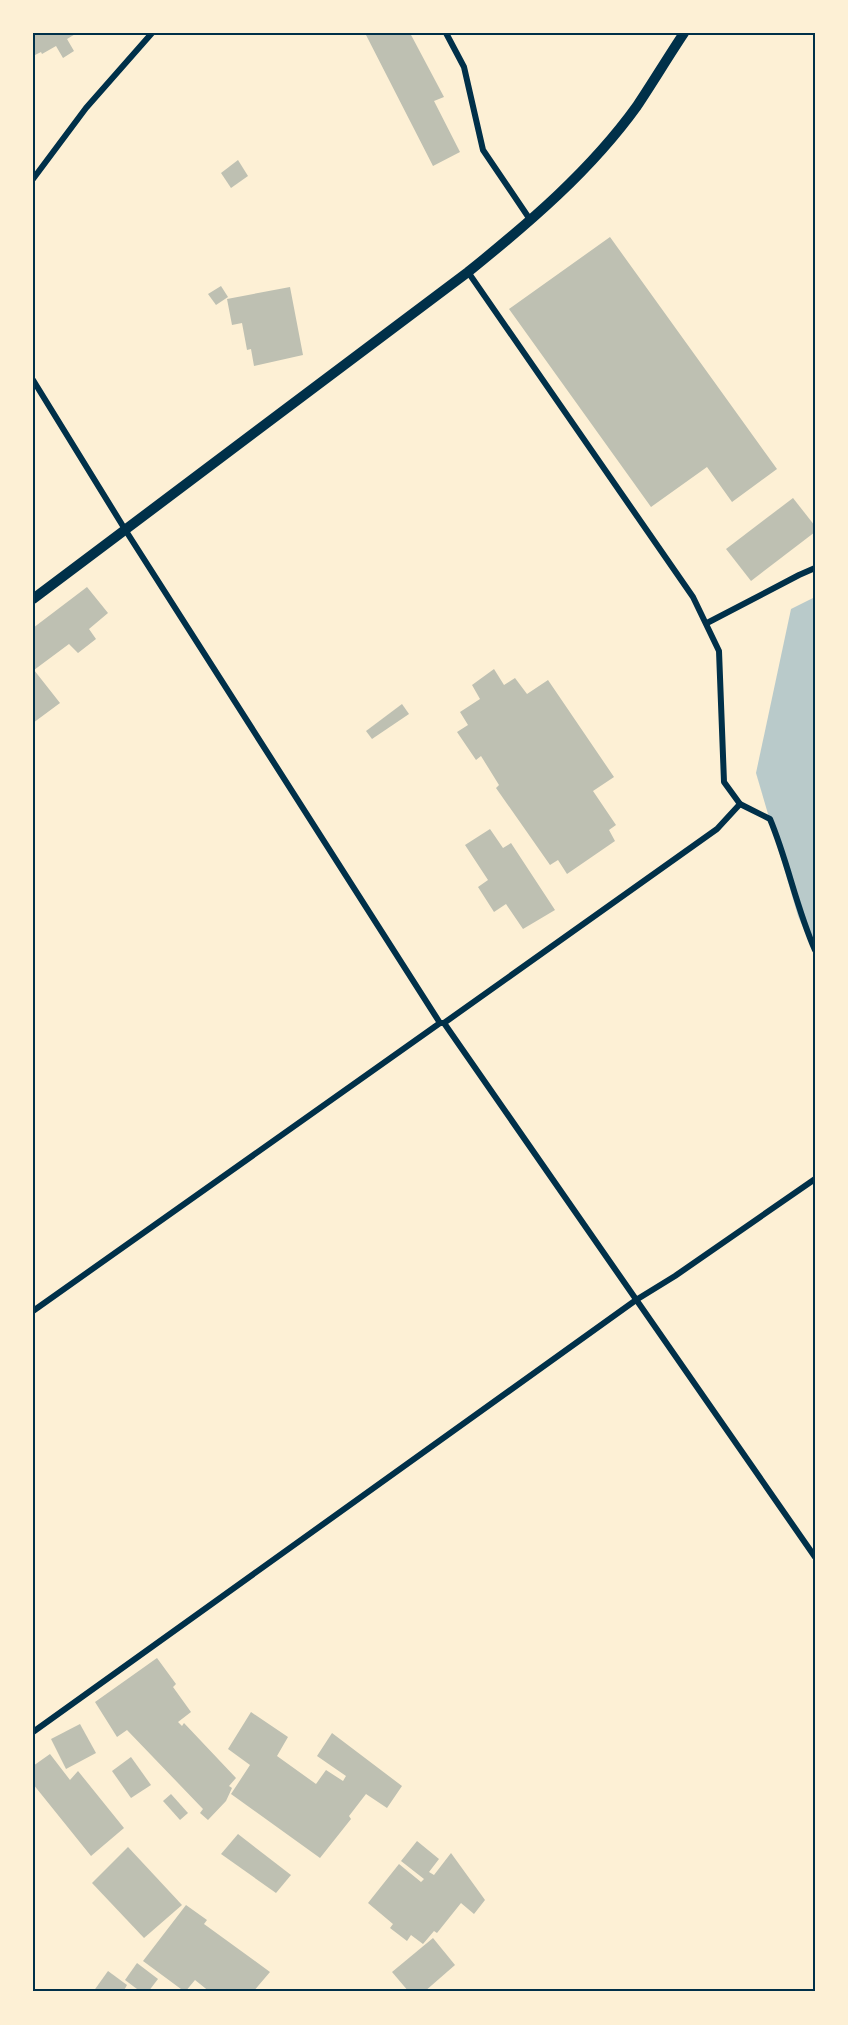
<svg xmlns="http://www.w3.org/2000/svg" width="848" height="2025" viewBox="0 0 848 2025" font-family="Helvetica,sans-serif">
<rect width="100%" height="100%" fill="#fdf0d5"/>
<path fill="#b9caca" d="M815,597V955L798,916L756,773L791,609Z"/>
<g fill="#bec0b2">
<path d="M33,33H77L67,39L74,51L63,58L56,46L42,54L41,52L33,56Z"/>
<path d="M365,33H410L444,97L434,101L460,152L433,166Z"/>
<path d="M238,160L248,176L231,188L221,173Z"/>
<path d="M610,237L777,469L732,502L707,467L651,507L509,309Z"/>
<path d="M221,286L228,297L216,305L208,294Z"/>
<path d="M290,287L303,355L254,366L251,349L247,350L242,323L232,325L227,299Z"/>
<path d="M793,498L815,526V532L751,581L726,549Z"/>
<path d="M87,587L108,613L89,629L96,639L78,653L69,644L34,670L60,703L33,723V628Z"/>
<path d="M494,669L504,685L515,678L527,694L548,680L614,777L593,791L616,825L609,830L615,841L567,874L558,860L550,865L496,788L499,785L481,756L476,760L457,732L468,725L460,712L480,699L472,685Z"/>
<path d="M402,704L409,714L372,739L366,731Z"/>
<path d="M490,829L503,848L511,843L555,910L523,929L506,904L494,912L478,887L488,880L465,845Z"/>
<path d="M157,1658L176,1684L173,1687L191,1712L178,1722L182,1726L184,1723L236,1778L229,1786L232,1788L226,1801L208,1820L200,1813L203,1809L127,1730L117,1737L95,1702Z"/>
<path d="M251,1712L288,1737L277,1756L316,1784L326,1770L343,1781L346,1776L317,1756L332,1733L402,1786L387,1808L366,1794L349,1816L351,1819L320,1858L231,1794L250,1765L228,1749Z"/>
<path d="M80,1724L96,1753L66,1769L51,1739Z"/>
<path d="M50,1754L70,1780L78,1771L124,1828L91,1856L33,1784V1766Z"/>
<path d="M131,1757L151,1785L131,1798L112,1771Z"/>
<path d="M171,1794L188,1813L180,1820L163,1801Z"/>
<path d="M238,1834L291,1875L276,1893L221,1854Z"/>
<path d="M417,1841L439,1859L429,1872L434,1875L451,1853L485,1900L474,1914L461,1903L437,1933L434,1931L423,1944L411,1935L407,1941L390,1928L393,1924L368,1903L399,1864L421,1882L424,1879L401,1861Z"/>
<path d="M128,1847L182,1905L144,1938L92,1883Z"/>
<path d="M186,1905L207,1920L204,1924L270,1972L253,1992H210L195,1980L185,1992L143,1961Z"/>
<path d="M433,1938L455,1965L424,1992H409L392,1972Z"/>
<path d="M137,1963L158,1979L148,1992H141L125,1980Z"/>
<path d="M108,1971L127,1985L123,1992H93Z"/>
</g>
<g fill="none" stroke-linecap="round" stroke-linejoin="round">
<g stroke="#003049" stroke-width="6">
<path d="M446,33L464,67L483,150L531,221"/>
<path d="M33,179L86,108L152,33"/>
<path d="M468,272L693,597L719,651L724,782L740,804L770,819C788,862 796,907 815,950"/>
<path d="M33,380L126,531L440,1023H444L815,1557"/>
<path d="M707,623L799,575L815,568"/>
<path d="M444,1023L717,829L740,804"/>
<path d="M33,1311L440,1023"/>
<path d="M33,1732L636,1300L675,1276L815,1179"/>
</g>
<path stroke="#003049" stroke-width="10" d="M33,599L468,272C529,223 591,170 637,106C653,82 668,57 684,33"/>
</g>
<rect width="848" height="2025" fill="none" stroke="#fdf0d5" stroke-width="69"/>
<rect x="34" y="34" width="780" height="1956" fill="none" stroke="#003049" stroke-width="2"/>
</svg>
